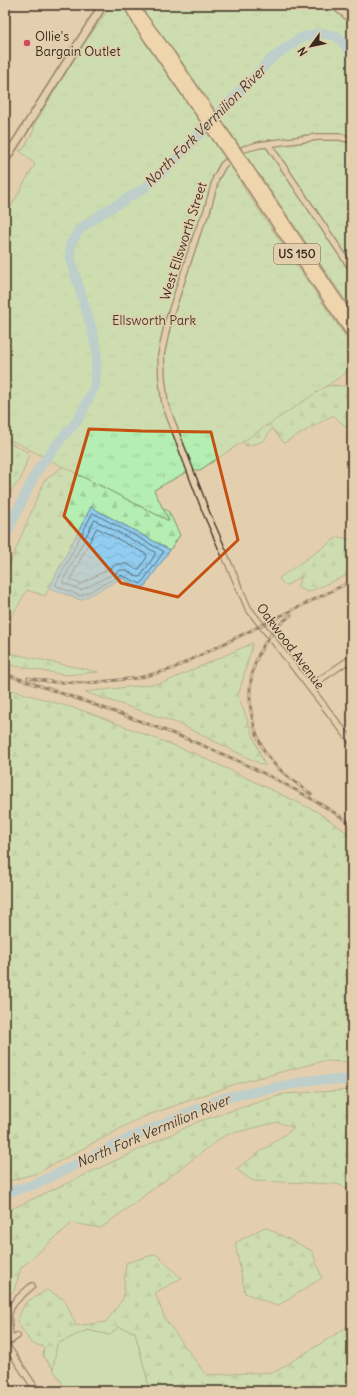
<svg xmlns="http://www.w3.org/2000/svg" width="357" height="1396" viewBox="0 0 357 1396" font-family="Delius,sans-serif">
<defs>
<pattern id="forest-firs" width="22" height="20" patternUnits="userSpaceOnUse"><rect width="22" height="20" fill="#b4eeb2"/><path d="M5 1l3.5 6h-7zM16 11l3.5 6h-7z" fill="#9ccc99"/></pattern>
<pattern id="park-tufts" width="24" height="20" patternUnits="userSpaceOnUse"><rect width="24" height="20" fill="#b4eeb2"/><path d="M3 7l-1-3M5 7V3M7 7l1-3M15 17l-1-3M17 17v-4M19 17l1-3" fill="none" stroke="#9ccc99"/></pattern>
<pattern id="water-waves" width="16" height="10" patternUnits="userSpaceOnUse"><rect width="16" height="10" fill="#90cdf0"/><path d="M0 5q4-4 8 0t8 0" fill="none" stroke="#7db0cd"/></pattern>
</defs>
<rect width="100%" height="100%" fill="#e3cfad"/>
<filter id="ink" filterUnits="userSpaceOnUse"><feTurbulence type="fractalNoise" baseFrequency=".025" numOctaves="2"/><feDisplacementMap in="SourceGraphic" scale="8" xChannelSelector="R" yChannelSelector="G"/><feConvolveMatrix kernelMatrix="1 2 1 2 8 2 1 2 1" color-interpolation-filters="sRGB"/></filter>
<g filter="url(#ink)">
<path fill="#b4eeb2" stroke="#788c68" d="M118,1327L135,1332L149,1386L148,1391H67L53,1369L56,1344L87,1330L110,1335Z"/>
<g fill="url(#forest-firs)" stroke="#788c68">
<path d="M329,337L352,349V432L333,415L284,443L272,428L264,441L246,446L238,433L309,389L334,385L349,387L350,375Z"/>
<path d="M5,440L29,453L21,479L5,498Z"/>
<path d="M73,459L131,487L169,512L180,535L170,550L91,507L45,596L27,590L5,628V576L44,481Z"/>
<path d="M338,537L352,540V573L308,592L297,587L302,576L285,586L279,578Z"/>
<path d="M253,643L238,696L265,766L177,723L85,692L163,683Z"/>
<path d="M5,652L98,672L65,675L5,664Z"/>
<path d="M5,688L87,712L196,754L316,811L352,836V1062L323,1061L235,1084L140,1118L37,1173L5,1182Z"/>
<path d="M352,1090V1189L336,1184L253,1181L236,1169L294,1128L278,1122L225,1135L101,1228L72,1223L21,1268L14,1291L5,1297V1212L200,1121L284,1094Z"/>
<path d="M265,1227L312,1251L322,1278L277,1306L245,1293L235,1243Z"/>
<path d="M156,1254L181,1278L155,1293L165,1319L206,1375L275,1372L352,1324V1391H148L149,1386L135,1332L118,1327L110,1335L87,1330L57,1344L53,1369L43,1356L44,1347L31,1343L17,1321L25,1303L47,1290L65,1300L76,1326L106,1322L123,1299L126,1263Z"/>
</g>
<path fill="url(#park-tufts)" stroke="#788c68" d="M112,5H329L352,24V310L260,175L252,167L239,177L241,184L352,346V369L200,470H190L154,490L169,521L5,437V222L9,210L35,164L19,150H23L34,130L35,123L82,46Z"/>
<path fill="url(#water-waves)" stroke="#6e8c9c" d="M91,507L170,550L142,590L122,578L81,600L49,588Z"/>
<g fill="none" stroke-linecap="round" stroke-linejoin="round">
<g stroke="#5d6b72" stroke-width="1">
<path d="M93,513L163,551V553L141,584L121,575L81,596L56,586V584Z"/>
<path d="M95,520L155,552V555L140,577H138L126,570H121L81,590L63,583V581Z"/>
<path d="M97,528L146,554L147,557L139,569H136L127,564H118L81,584L71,580V578Z"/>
</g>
<g stroke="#90cdf0" stroke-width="10">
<path d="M5,537L36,472L61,439L78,420L95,386L97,351L90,323L71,261L70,245L80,229L101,214L143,189L167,168L271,59L300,38L319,33L337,36L352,53"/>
<path d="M5,1193L36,1184L132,1137L224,1098L312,1080H352"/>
</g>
<defs>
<g id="minor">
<path d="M333,5L352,20"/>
<path d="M352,140L340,137H318L259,145L244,149L223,165L216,178L207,211L198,231L168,322L161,355L162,378L165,404L206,512L248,608L352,742"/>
<path d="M5,143L10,151"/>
<path d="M268,144L352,269"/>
<path d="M309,687L352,658"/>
<path d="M11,1340C5,1308 8,1307 32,1286"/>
<path d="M9,1341L17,1336"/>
<path d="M5,1343L37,1391"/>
</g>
<path id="tertiary" d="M5,160L103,5"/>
<g id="primary">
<path d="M129,5L140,25L164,60"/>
<path d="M136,10L170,55"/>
<path d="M249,170L352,322"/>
<path d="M243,174L352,334"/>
</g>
</defs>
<use href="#minor" stroke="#3b2a1e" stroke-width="8"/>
<use href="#tertiary" stroke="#3b2a1e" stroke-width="10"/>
<use href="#primary" stroke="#3b2a1e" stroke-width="12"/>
<use href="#minor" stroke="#e3cfad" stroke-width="5.5"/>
<use href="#tertiary" stroke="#e3cfad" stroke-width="7"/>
<use href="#primary" stroke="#fddcac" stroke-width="9"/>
<defs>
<g id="rail">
<path d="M291,615C254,643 242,685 255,729C258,737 261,746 266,754C277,770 295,782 311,794"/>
<path d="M5,674C124,715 247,753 352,824"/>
<path d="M28,678L53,682L88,683L138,678L172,669L352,581"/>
</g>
</defs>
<use href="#rail" stroke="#3b2a1e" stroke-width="3"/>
<use href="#rail" stroke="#e3cfad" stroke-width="1.5" stroke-dasharray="4.5" stroke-linecap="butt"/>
<defs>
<g id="primary-bridge">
<path d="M170,55L249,170"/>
<path d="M164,60L243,174"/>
</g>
</defs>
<use href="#primary-bridge" stroke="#3b2a1e" stroke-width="12" stroke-linecap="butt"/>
<use href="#primary-bridge" stroke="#fddcac" stroke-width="9"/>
</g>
</g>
<path d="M0 0H357V1396H0ZM89,429L142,431L211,432L238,540L178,597L121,583L64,516Z" fill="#e3cfad" fill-opacity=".55" fill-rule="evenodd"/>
<path fill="none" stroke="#c55010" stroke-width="3" stroke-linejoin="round" d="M89,429L142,431L211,432L238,540L178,597L121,583L64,516Z"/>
<circle fill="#d1495b" stroke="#e3cfad" stroke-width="1.5" cx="27" cy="43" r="4"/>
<g text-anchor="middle" stroke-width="3" stroke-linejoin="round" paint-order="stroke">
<rect fill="#e3cfad" stroke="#6d5c49" stroke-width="1" x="274" y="244" width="46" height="20" rx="3"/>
<g font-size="12" font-weight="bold" fill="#3b2a1e">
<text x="297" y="258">US 150</text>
</g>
<g font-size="13" fill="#3b2a1e" stroke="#e3cfad" text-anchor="start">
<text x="35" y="41">Ollie's<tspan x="35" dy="15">Bargain Outlet</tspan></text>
</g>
<g font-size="13" fill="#3b2a1e" stroke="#e3cfad">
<text transform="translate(183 241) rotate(-72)" y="5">West Ellsworth Street</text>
<text transform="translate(291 646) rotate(53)" y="5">Oakwood Avenue</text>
</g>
<g font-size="13" fill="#473e2d" stroke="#e3cfad">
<text x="154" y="325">Ellsworth Park</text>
</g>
<g font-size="14" font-style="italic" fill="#443a33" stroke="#e3cfad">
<text transform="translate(205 126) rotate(-45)" y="5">North Fork Vermilion River</text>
<text transform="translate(153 1131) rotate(-23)" y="5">North Fork Vermilion River</text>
</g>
</g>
<rect width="357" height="1396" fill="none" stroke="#e3cfad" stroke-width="20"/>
<rect x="10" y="10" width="337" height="1376" fill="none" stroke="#3b2a1e" stroke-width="1.5" filter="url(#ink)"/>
<g transform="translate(311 46) rotate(237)" stroke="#e3cfad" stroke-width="3" paint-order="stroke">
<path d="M0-3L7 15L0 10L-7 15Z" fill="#3b2a1e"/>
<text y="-6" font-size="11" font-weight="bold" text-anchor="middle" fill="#3b2a1e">N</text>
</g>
</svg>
